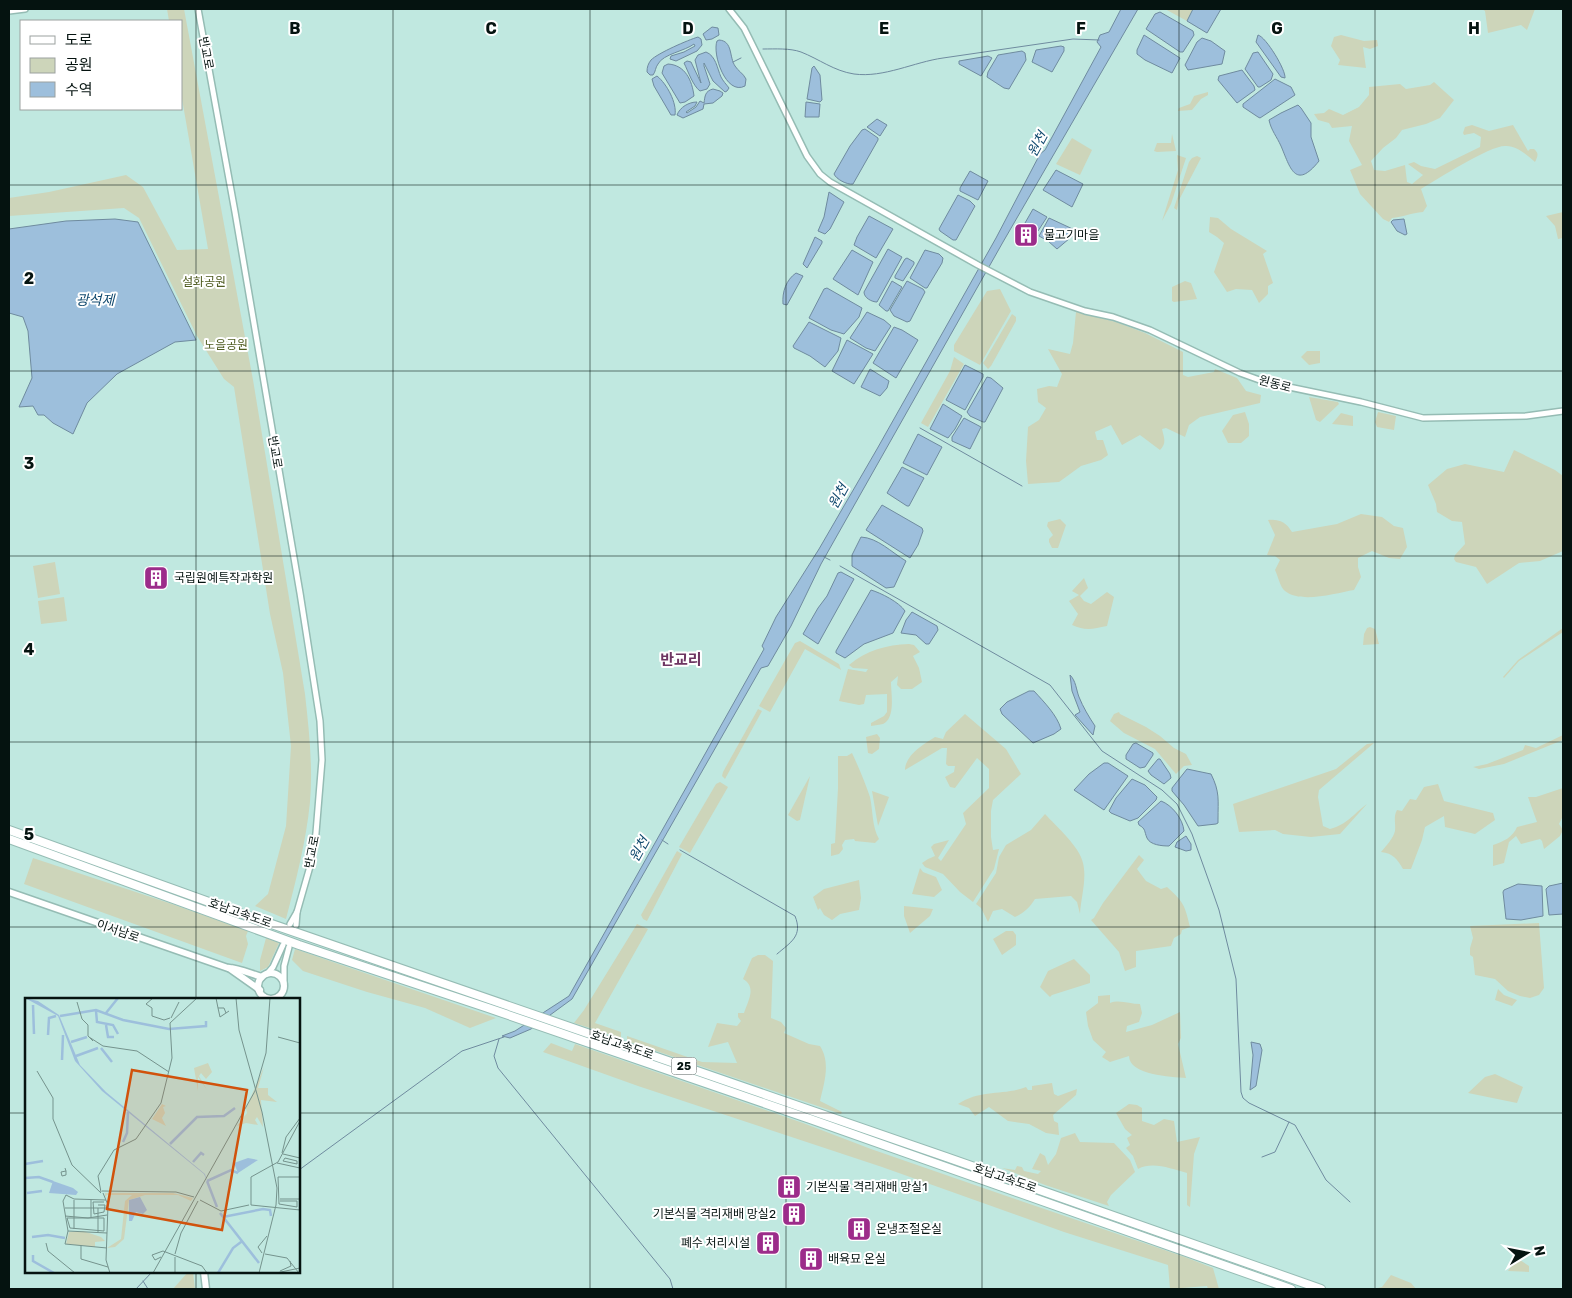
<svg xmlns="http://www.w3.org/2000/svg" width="1572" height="1298" viewBox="0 0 1572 1298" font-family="Rubik,'Noto Sans KR',sans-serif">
<rect width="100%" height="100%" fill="#c0e8e0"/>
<g fill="#cdd5ba">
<path d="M167,9H184L253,380L305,694C309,730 313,766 310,802C306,842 296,880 286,919L255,906L268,894L286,826L291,746L283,673L270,614L234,387L224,379L197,336L139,218L124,208L9,216V198L49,192L126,175L143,187L177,250L208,249L181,93V21H169Z"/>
<path d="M1165,9H1193L1187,21Z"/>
<path d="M1482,9H1535L1527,30L1521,25L1488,33L1485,11Z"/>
<path d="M1341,35L1364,41L1377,40L1378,46L1370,49L1363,47L1366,68L1338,65L1340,60L1331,46L1334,37Z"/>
<path d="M1434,82L1454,100L1440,118L1426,124L1402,130L1396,138L1383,148L1371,161L1374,170L1385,171L1405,165L1407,182L1412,184L1423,175L1408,164L1414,162L1421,166L1435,169L1480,147L1481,137L1474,133L1464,135L1463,133L1465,127L1472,125L1489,131L1513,125L1528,151L1530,149H1534C1539,153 1538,156 1535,162C1527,155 1516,145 1505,146C1489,146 1438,179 1421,189L1427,206L1423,212C1411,213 1403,217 1392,218L1389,222L1383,219L1360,194L1350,170L1362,165L1349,141L1352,126L1332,128L1329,123L1318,120L1314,114L1324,113L1329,109L1343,115L1359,107L1369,95V87L1400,84L1406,89L1430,85Z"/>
<path d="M1208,92V95L1201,99L1192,110L1178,111L1179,108L1190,104L1194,96Z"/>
<path d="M1172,134L1176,151L1157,152L1154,151L1157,143H1171Z"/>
<path d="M1072,138L1092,150L1080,175L1056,164Z"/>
<path d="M1177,155L1186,158L1171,204L1162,221L1178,170Z"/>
<path d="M1197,156L1201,158L1179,200L1177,210L1174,208L1189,162L1192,158Z"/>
<path d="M1563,212V238L1558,239L1555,226L1546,216Z"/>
<path d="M1210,217L1218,218L1231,229L1267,251L1263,254L1273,283L1268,286V294L1259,303L1252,290L1236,289L1227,292L1214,272L1224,243L1217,237L1209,232Z"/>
<path d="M1185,281L1191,283L1197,299L1174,302L1172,301V287Z"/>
<path d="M1000,289L1011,311L980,365L954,351V345L987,291Z"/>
<path d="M1076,312L1116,322L1145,333L1183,352V375L1188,377L1214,372L1215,369L1237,378L1246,391L1261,395L1260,403L1200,417L1189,425L1185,437L1166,428L1162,429C1164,438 1167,443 1160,450L1140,435L1122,445L1111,425L1095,432L1097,440H1103L1108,455L1101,460L1081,466L1059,482L1028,484L1026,461L1028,427L1039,420L1046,408L1038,402L1037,389L1049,386L1057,387L1062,374L1048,349L1070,354L1073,343Z"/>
<path d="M1012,314L1016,317V321L991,366L988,369L983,363L985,360Z"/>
<path d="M1307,351H1320V363L1309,365L1301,357Z"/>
<path d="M954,357L964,364L928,427L921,423L950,371Z"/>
<path d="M1309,397L1338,402L1339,404L1320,422L1316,420Z"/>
<path d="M1245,412L1249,424V436L1241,443H1228L1222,431L1233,415Z"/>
<path d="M1378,412L1396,416L1394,430L1377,427L1375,422Z"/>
<path d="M1341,413L1353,416V426L1332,424Z"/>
<path d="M1514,450L1555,470L1563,476V551L1540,561L1519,563L1487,584L1476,567L1456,562L1454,559L1455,555L1465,544L1462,522L1452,521L1437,512L1436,504L1428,485L1447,469L1465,464L1504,472Z"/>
<path d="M1361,514L1382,517L1394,526L1403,528L1407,547L1400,559L1389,558L1372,551L1358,558V567L1361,577L1354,590C1336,593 1301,604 1285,591C1280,587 1278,576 1275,570L1280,560L1275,556L1267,555L1275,535L1268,520C1279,519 1286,522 1292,532L1337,524Z"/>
<path d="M1060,519L1066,525L1058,548H1052L1049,542V539L1053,535L1047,526L1048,522Z"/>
<path d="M55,562L60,594L38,598L33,566Z"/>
<path d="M1084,578L1088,588L1080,596L1084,601L1091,604L1107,592L1114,597L1107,626C1093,629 1085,631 1072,625L1078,614L1069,601L1079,595L1072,591Z"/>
<path d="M64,597L67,621L41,624L38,601Z"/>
<path d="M1370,627L1375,629L1379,644L1363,645L1364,634L1367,628Z"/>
<path d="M1563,628V632L1519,661L1504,678L1503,677L1518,660Z"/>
<path d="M800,641L839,664L841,670L805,649L770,712L759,706L795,643Z"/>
<path d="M909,644L914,645L920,652L913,656L919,668L922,682L912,689H901L897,685L898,676L891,682C891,694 896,718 883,724C880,725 875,725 871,726V723L884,716L887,712V694L866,695L864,704L859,705L839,701L848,669L866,672L868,669L853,668L849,665C867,650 886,645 909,644Z"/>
<path d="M758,709L762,711L725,779L722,776L723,772Z"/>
<path d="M1119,712L1120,714L1146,727L1160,736L1174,748L1186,754L1192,765L1184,766L1176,774L1155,749L1124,733L1110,721L1114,714Z"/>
<path d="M965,714L1006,749L1021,774L993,800L991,811V837L993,850L999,849L994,869L973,902L960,892L943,874L925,867L922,863L928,859L935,856L931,847L934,844L949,840L938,858L941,861L966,824L963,813L989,788V769L977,758L955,788L950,787L945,777L954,772L955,766H948L946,764L947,748H942L905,770C905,755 924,744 935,737L943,739L946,732Z"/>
<path d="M877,734L880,738L879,749L872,754L868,753L866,737Z"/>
<path d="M1563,735V740L1504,764L1479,769L1473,767L1487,764L1523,750L1525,745L1536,748Z"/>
<path d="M1374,743L1319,790L1318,797L1323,826L1330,829C1348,824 1352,815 1367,804L1340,834L1311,837L1283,834L1275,830L1239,832L1233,804L1336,769L1367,744Z"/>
<path d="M852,753C859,768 865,782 870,797C873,811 872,827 879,839L875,843L855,841L854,839L845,840L842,845L843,849L839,854L831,856V844L835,843L838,788V756H847Z"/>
<path d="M810,776L800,820L797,821L788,815Z"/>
<path d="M720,782L728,787L690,853L679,847L716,784Z"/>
<path d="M1438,784L1444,801L1493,813L1495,820L1475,834L1445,827L1444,816L1425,827L1422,840L1411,869H1403C1398,860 1393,853 1381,852C1386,846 1393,839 1395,831C1396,823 1393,817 1397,810L1402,811L1410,799L1416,800L1424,787Z"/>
<path d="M1563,788V816L1559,824L1563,830L1560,836L1544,849L1542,841L1540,839L1521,844L1516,836L1509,842L1504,863L1493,866V845C1503,842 1513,837 1517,827L1537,822L1528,797H1536Z"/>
<path d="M872,791L889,797L878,826Z"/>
<path d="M1045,814C1056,826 1080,847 1083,863C1087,879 1081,897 1080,914L1077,902L1071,896L1035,899C1030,907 1024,913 1015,917L1002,909L993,911L988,922L981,908L976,904L996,873L999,857L1006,845L1031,830Z"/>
<path d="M677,851L682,854L647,921L643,919L641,915Z"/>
<path d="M1139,855L1144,860L1137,869L1146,881L1161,889L1167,887C1184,902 1185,906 1190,927L1182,930L1181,934L1174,938L1171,946L1136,951V967L1125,971L1119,952L1091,920L1094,918L1103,903Z"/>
<path d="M33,858L172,904L248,931L246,936L248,944L242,963L24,884Z"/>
<path d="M920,868L923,872L936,877L942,890L934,897L912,894Z"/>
<path d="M859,880L861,898L859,910L840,914L832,920L824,915L820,908L818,910L813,897L824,889Z"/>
<path d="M904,906L933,909L930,916L910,933L904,916Z"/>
<path d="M1539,923L1544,988L1539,995L1530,998L1520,996L1508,991L1495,979L1475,975L1473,957L1470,955V948L1473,938L1470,926Z"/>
<path d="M637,924L648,929L595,1023L621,1032V1038L574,1023L584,1010Z"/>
<path d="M1006,931H1013L1016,935V945L1002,955L993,939Z"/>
<path d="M266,938L279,943L268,967L260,971V960Z"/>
<path d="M295,949L496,1018L470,1028L425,1008L367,992L303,971L292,960Z"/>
<path d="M758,955H765L773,961L771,1018L781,1022L786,1028L784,1033L809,1044L820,1046C831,1063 824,1083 820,1101L842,1112L841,1114L627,1041V1036L702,1062L737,1063L728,1042L708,1047L717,1023L737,1026L741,1021L738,1017V1013H744C748,1001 757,987 743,979L752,958Z"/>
<path d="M1074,959L1090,975V983L1052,995L1050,997L1040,987L1048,971Z"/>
<path d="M1498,989L1504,995L1517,1000L1512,1006L1495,1000Z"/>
<path d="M1110,995V1003C1119,999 1130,1004 1140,1004L1142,1013L1139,1022L1127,1026L1126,1032L1152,1025L1180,1012L1181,1038L1178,1044L1186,1078C1171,1077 1129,1075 1129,1056L1110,1062L1102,1057L1106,1052L1093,1040L1088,1026L1086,1012L1098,1003V996Z"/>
<path d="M551,1043L572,1051L575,1044L803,1123L871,1149L1021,1201L1185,1257L1213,1268L1219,1289H1208L1207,1286L1170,1289L1168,1265L1064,1232L882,1167L638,1086L543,1052Z"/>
<path d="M1495,1074L1523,1087L1517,1103L1468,1093L1485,1077Z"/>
<path d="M1052,1083L1054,1094L1058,1096L1077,1089L1076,1095L1053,1115L1054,1121L1058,1123L1059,1135L1046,1133L1029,1124L1008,1121L989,1107L975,1116L969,1108L958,1104C981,1089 1002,1096 1026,1087L1028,1090H1032V1086Z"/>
<path d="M1129,1104L1137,1105L1142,1108V1121L1154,1125L1164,1119L1174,1121L1177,1142L1200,1137L1194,1154L1190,1207L1187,1205V1173C1171,1169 1153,1161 1138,1169L1133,1156L1126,1148L1130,1145L1127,1138L1132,1135L1125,1129L1116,1113Z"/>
<path d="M1075,1133L1080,1142L1114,1143L1130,1160L1135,1172L1111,1195L1107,1202L1109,1206L1045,1185L1002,1168L1015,1170L1017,1166L1022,1167L1024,1171L1038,1174L1041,1171L1032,1169L1040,1153L1045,1156L1048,1165L1056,1154L1061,1138Z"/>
<path d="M1517,1258L1529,1266V1272L1508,1271Z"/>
<path d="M188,1272H193L195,1289H173Z"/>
<path d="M1391,1275L1411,1283L1416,1289H1373L1382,1287Z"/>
</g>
<g fill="#9dbfdc" stroke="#6f8b9f">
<path d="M1121,9H1138L1003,242L821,564L791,626L768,666L761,668L572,999L531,1029L510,1038L502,1036L515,1031L569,996L764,649L762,646L776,617L819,549L877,449L996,238L1040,154L1045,150L1101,47L1097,42L1100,35L1109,32Z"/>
<path d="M1193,9H1221L1207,33L1187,21Z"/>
<path d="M1160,12L1193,31L1194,35L1183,52H1180L1146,29L1155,14Z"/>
<path d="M712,27L718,28L719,35L712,39L706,40L703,34Z"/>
<path d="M1144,35L1180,58L1172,73L1145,60L1137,54V50Z"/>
<path d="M1258,35C1266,37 1286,70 1285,78L1281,77L1256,42Z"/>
<path d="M698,37L701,39L702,45L697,51L676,61L670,59L671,56L684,52L695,46L694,44C685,51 663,54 658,64C655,68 656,71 653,75H650L647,72C647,67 648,64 651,60C658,53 688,40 698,37Z"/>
<path d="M1202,38L1211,41L1225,51L1222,64L1188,70L1185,65L1197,42Z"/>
<path d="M719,40C733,41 729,57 735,66C738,71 743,73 746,79L745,86C726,96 712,54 717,41Z"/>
<path d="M1061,46L1064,47V51L1052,72L1032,62L1036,50Z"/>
<path d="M1022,51L1025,53L1026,60L1009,89L1004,88L987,77L988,72L998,55Z"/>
<path d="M706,52C716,56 717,68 721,77C723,81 726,84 729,88L727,91L725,92L713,81L704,63V66L710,84L707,89L700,91C693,86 688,71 684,63L687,61L691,62L701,83L695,60L698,55Z"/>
<path d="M1258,52L1273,74L1271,80L1260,87H1258L1245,69L1253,53Z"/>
<path d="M988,56L992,58L981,76L959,64V61Z"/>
<path d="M668,64C685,65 692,80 694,96L685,102L680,103L662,73L664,66Z"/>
<path d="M814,66L820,75L822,100L820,102L807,99L812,68Z"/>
<path d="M1242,70L1254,86L1255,90L1237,103L1218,80L1219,76Z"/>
<path d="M657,76C667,84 677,103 675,115H671L654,86L652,79Z"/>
<path d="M1275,79L1291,87L1295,95L1260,118L1258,117L1243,107V104Z"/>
<path d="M713,89L720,91L723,93L722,96L713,103L704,104L703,109L683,118L677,115C680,107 689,102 697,102L695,106L686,112L687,113L696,107L700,101L704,103C705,96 705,91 713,89Z"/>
<path d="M806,102L820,104L819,117H805Z"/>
<path d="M1298,105L1301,108L1311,123V137L1319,161C1295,191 1290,167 1281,146C1277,137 1271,130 1269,120L1281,113Z"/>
<path d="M877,119L887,125L880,136L867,127Z"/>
<path d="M865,129L878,138V140L853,184C847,185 836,179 834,174L850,146L862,130Z"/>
<path d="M1056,170L1083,184L1072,207L1043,190Z"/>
<path d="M970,171L988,181L978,200L960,191V188Z"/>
<path d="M829,192L844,202L830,229L825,234L818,231L824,217Z"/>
<path d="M958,195L970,201L975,206L956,240H953L940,231L939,229Z"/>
<path d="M1033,209L1047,217L1038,231L1025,223Z"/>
<path d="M869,216L893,229L876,258L854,245L857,237Z"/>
<path d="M1049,218L1077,231L1076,233L1057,249L1048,241L1039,236Z"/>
<path d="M115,219L138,222L196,340L175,342L117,374L87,403L73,434L53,423L44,415H38L33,406L19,407L32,378L28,331L23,317L9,313V229L66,221Z"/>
<path d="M1404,219L1407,234L1405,235L1397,231L1391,222L1393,220Z"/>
<path d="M815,237L822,241V243L807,268L803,264Z"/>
<path d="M888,249L902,257L877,302C872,302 864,298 864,292Z"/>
<path d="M852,250L873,262L858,295L833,279Z"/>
<path d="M925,250L939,254L943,258L942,263L927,288H925L910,278Z"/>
<path d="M907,258L914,262V264L903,281L895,278V276L905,259Z"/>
<path d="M796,273L803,276L787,305L783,304C782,292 786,280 796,273Z"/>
<path d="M892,281L902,287L888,311H886L879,305Z"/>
<path d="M907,281L923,289L925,292L910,321L907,322L894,316L890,310Z"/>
<path d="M827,288L862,308L859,317L844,334L831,330L809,318L824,289Z"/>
<path d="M867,312L884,320L891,326L875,351L866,348L850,338Z"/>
<path d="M809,322L841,338L838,351L825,367L810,356L794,348L793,346Z"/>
<path d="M894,327L902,330L918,340L896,378L873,363Z"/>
<path d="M847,340L873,354L854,384L832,371Z"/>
<path d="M965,365L983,374V377L965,410L946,400Z"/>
<path d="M870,369L889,381L887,388L880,396L861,387Z"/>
<path d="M987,377L991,378L1003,388L985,422H983L970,416L967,412Z"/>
<path d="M943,404L962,416L955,429L948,438L930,429Z"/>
<path d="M964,418L981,427L970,449L952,441V437Z"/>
<path d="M918,434L942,447L927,475L903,463Z"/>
<path d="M902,467L924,478L909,506H907L887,493Z"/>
<path d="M882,505L922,528L923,531L918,545L910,558L866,530Z"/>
<path d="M861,537C878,538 891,552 906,561L894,587L886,588L852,566V555Z"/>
<path d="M841,572L854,579L818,644L803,634L818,608L827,596L838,573Z"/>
<path d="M871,590C881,593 899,602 905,611L893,633L864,644L845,658L836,653V651Z"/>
<path d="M912,612L937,626L938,630L929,644H926L916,635L901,633L906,620Z"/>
<path d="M1070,675C1076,681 1076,689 1079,697C1083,707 1089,717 1095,726L1093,735L1075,715L1080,712L1072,691Z"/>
<path d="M1029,691H1034C1044,702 1057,715 1061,729L1054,734L1033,743L1002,714L1000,709L1007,702Z"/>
<path d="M1136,743L1153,753V755L1145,767L1140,768L1126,759V755L1133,744Z"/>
<path d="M1158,759H1160L1170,774L1171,778L1164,784L1151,775L1148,771Z"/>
<path d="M1104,763H1108L1128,776L1104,810L1074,790L1089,774Z"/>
<path d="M1187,769L1211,774C1220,792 1218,800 1218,819V823L1216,824L1198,826L1184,805L1172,791V788Z"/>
<path d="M1132,779L1145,785L1157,797L1156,800L1138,818L1130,821L1111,813L1109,811L1116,798Z"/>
<path d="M1161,801C1172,805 1183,819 1184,831L1169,846C1162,846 1150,845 1147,838C1144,831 1146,829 1139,825L1138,822Z"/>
<path d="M1186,836L1191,844V850L1186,851L1175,847L1177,842Z"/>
<path d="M1563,883V914L1549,915L1546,889L1549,886Z"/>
<path d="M1518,884L1542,886L1543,916L1521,920L1506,919L1503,892L1504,890Z"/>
<path d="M1251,1042L1260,1044L1262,1050L1256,1086L1250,1090L1253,1055Z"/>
</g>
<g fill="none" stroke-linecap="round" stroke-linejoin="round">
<g stroke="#6f8b9f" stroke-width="1">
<path d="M763,49C775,49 790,48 801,52C819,59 834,71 854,74C884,78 914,62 943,58L1073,39L1099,40"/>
<path d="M733,62L741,58"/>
<path d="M920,428L1022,486"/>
<path d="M824,557L830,560"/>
<path d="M840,566L1050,685L1102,751L1162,790L1177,804L1192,834L1211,887L1219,910L1236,979L1241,1092L1243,1098L1249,1103L1295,1125L1326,1180L1350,1202"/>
<path d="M662,840L668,844"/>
<path d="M680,850L795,916C803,936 791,942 777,954"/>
<path d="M499,1039L494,1056L498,1068L670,1279L673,1289"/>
<path d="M1262,1157L1275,1152L1289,1122"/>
<path d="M299,1170L462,1051L504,1037"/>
<path d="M143,1281L148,1289"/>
<path d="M136,1289L152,1272"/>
</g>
<defs>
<g id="tertiary">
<path d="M198,9L235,212L300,593L320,721L322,760L316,833L311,863L297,912L296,925"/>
<path d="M729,9L744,28L751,42L807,156L820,174L830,182L978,265L1030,292L1085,311L1113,317L1150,330L1240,373L1265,382L1361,402L1423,418L1526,416L1563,411"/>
<path d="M9,11L25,9"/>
<path d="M290,924L297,912"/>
<path d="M267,974L273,967L283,945"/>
<path d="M284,983V966L289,947"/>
</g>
<g id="secondary">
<path d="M9,892L228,968C239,968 251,974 262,977"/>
<path d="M229,968L260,990"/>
<circle cx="271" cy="986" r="13"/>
<path d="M204,1272L206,1289"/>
</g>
<g id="motorway">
<path d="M9,830L234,911L946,1157L1321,1289"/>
<path d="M9,839L299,945L488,1008L810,1119L1291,1289"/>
</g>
</defs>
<use href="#tertiary" stroke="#95bcb4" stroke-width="8"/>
<use href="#secondary" stroke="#95bcb4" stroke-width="9"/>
<use href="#motorway" stroke="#95bcb4" stroke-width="10"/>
<use href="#tertiary" stroke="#fff" stroke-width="5"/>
<use href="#secondary" stroke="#fff" stroke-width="6"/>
<use href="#motorway" stroke="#fff" stroke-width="8"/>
</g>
<path fill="none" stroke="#051310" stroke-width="1" stroke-opacity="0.55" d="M196,9V999M393,9V1289M590,9V1289M786,9V1289M982,9V1289M1179,9V1289M1375,9V1289M9,185H1563M9,371H1563M9,556H1563M9,742H1563M9,927H1563M9,1113H26M299,1113H1563M196,1272V1289"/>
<defs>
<symbol id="building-square" viewBox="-11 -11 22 22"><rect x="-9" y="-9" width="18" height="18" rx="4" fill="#9c2c8a" stroke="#fff"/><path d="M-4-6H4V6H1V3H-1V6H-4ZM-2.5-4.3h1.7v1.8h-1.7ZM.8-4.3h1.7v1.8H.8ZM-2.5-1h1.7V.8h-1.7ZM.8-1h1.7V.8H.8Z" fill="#fff"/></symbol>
</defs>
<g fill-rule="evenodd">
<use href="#building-square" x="1012" y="221" width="28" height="28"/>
<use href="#building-square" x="142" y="564" width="28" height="28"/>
<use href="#building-square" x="775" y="1173" width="28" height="28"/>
<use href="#building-square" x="780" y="1200" width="28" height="28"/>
<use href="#building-square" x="845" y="1215" width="28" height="28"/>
<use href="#building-square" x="754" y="1229" width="28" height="28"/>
<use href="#building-square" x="797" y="1245" width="28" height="28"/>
</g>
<g text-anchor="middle" stroke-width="4" stroke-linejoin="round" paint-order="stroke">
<rect fill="#fff" stroke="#505a58" stroke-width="1" x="671.5" y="1057.5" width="25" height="17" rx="4"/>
<g font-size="11" font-weight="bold" fill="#051310">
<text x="684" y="1070">25</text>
</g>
<g font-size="12" fill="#051310" stroke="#fff">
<text transform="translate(206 53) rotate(79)" y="4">반교로</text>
<text transform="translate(1275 384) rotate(15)" y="4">원동로</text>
<text transform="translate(275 452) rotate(80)" y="4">반교로</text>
<text transform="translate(312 852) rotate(-79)" y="4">반교로</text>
<text transform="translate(240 913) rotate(19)" y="4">호남고속도로</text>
<text transform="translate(118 931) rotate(19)" y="4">이서남로</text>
<text transform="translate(622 1045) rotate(19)" y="4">호남고속도로</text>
<text transform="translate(1005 1178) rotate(19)" y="4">호남고속도로</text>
</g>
<g font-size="12" fill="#051310" stroke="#fff" text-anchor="start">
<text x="1044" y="239">물고기마을</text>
<text x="174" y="582">국립원예특작과학원</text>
<text x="806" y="1191">기본식물 격리재배 망실1</text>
<text x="776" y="1218" text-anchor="end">기본식물 격리재배 망실2</text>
<text x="876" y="1233">온냉조절온실</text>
<text x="750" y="1247" text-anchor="end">폐수 처리시설</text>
<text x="828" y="1263">배육묘 온실</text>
</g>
<g font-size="12" fill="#505d22" stroke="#fff">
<text x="204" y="286">설화공원</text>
<text x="226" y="349">노을공원</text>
</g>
<g font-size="14" font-style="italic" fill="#124a6f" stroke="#fff">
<text transform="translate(1037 144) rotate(-61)" y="5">원천</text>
<text x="95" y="305">광석제</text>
<text transform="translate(838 496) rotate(-61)" y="5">원천</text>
<text transform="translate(639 849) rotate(-61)" y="5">원천</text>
</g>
<g font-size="15" font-weight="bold" fill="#6d3562" stroke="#fff">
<text x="681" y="665">반교리</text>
</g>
</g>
<g transform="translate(25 998)">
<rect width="275" height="275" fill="#c0e8e0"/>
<path d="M183,65L187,74L181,81L176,75L174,78L182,92L173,79V93L169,70ZM239,69L233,90H243V97L252,104L236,102L238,129L232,119L230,122L233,127L221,125L212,128L222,115L221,110ZM137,106L141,108L138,109L140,115L137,120L141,128L127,121ZM80,195H148L168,200L166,203L153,197H120L104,202L99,241L90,249L82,250L96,241L100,203L107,197H82L80,199ZM58,233L76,239L80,243L70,244V249L41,246L44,234Z" fill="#cdd5ba"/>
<path d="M0,0L13,3L34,17L55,67L81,94L180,176L182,183L179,176L77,93L50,63L33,18ZM223,160L233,162L213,175L209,165ZM28,183L48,190L53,194L51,197L24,195ZM115,199L122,212L118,216L111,214L107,223H104V202Z" fill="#9dbfdc"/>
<path fill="none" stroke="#9dbfdc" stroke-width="2.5" d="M8,7L9,36M71,13L72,24L88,27L93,36M81,15L93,0M35,18L71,12L98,22L144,31L181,28V23M81,27L83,39H89M23,37L24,20L31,18M46,44L62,39M76,50L87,64M51,58L73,50M37,62L38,37M98,144L102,135L103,114M145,146L172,119L199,118L210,110M168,164L176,155L179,157M0,166L18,163M0,180L14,179L28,184M182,183L192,209M182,183L206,172L213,175M2,195L17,193M195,215L234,265M198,219L238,211L245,212L246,218M7,239L23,237L40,240M8,257V263L29,275M193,275L208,250L216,244"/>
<path fill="none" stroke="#75938d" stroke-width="1" d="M128,0L121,6L127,10V18L139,22L145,20M191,0L193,10H199L201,15M211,0L214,32L237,114L252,190L251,207L234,275M52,4L57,21L63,27V38L68,43M193,10L195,19L204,13M146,20L154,4M64,39L78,48L112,53L144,74M253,39L275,45M12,73L28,100V121L47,167L76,195M257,155L261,139L275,120M258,156L275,160M260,160L272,163V166L258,163ZM275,160V212M252,165L275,170M40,170L41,173V177L37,178L36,174L41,173M77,193L151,194L169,199M76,194L73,178L89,152L111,141L136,105L147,60L145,25L172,0M78,195L83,207L81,262L85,275M255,201H275M66,202V219M81,202L49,201L41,197L38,203L43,233L40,246L82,250M175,202L196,213L224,207M255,203H272V209L254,206L253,179H275M73,207H80L79,214L69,216L68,204H79M226,207L275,212M226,207V179L253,164L275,123M40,210H81M40,218L63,220L82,217M42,220H79V233L45,230ZM49,231V202M43,233L82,235M73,234V210M21,245L23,253L50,275M56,247V261L83,269M237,255L233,249L242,238M150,256L156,235L173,203M240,256L262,260L274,275M136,259L130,262L127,257L138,253L177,268L182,275M150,259V275M255,273L266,268L265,263M128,275L230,93L241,55L245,0M251,275L275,270"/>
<path fill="#d1520c" fill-opacity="0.15" stroke="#d1520c" stroke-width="2.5" d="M107,72L222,92L197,232L82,211Z"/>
<rect width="275" height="275" fill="none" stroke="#051310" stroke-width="2.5"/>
</g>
<g font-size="16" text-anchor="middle" font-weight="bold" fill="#051310" stroke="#fff" stroke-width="4" stroke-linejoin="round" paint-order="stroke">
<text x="295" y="34">B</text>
<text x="491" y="34">C</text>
<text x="688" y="34">D</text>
<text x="884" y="34">E</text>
<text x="1081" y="34">F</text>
<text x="1277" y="34">G</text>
<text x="1474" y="34">H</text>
<text x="29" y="284">2</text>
<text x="29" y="469">3</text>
<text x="29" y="655">4</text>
<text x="29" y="840">5</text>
</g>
<rect width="1572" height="1298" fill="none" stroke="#051310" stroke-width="20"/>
<rect x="20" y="20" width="162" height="90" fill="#ffffff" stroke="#9ba19f"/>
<rect x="30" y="36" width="25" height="8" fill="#ffffff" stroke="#9ba19f"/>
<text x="65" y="45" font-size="15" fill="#051310">도로</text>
<rect x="30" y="58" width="25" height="15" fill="#cdd5ba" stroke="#9ba19f"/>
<text x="65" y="70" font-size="15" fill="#051310">공원</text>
<rect x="30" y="82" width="25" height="15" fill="#9dbfdc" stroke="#9ba19f"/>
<text x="65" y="95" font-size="15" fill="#051310">수역</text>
<g transform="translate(1527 1253) rotate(80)" stroke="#ffffff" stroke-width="4" paint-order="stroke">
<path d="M0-4L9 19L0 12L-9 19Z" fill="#051310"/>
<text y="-8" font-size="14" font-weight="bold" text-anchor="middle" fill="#051310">N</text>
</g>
</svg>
